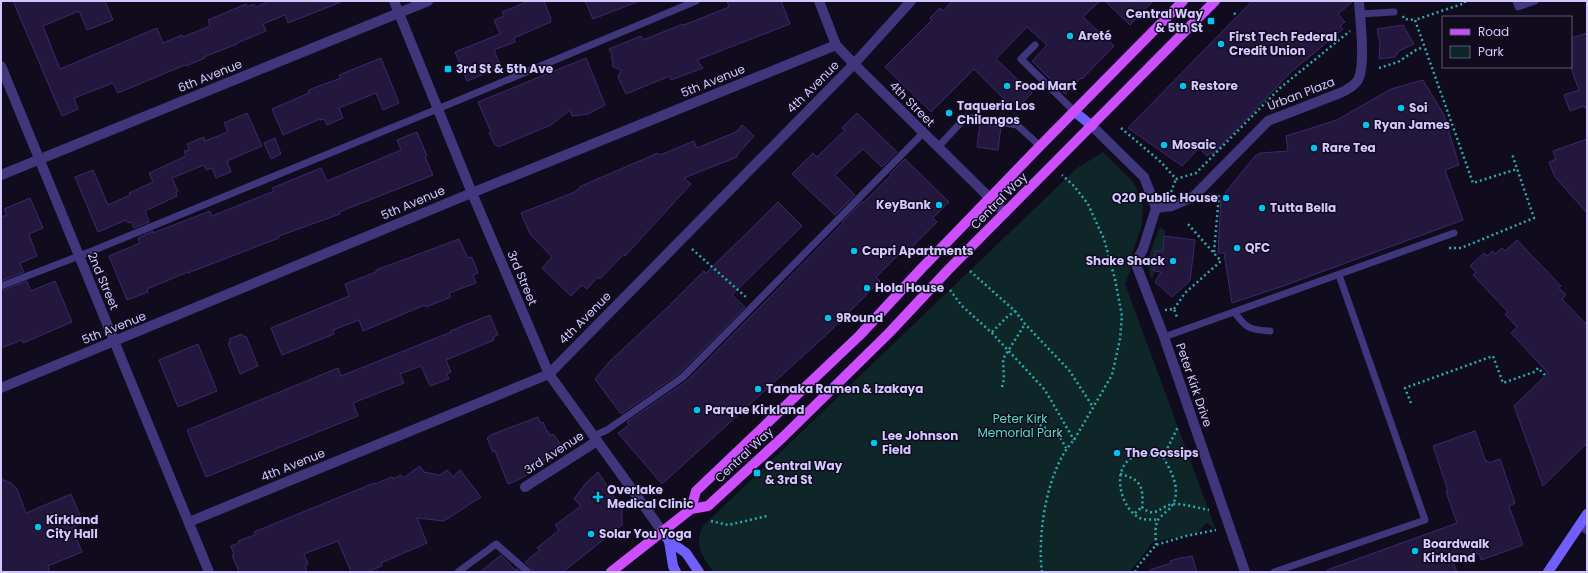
<svg xmlns="http://www.w3.org/2000/svg" width="1588" height="573" viewBox="0 0 1588 573" font-family="Poppins,sans-serif">
<rect width="100%" height="100%" fill="#100b1d"/>
<g fill="#0e2627">
<path d="M1103,152L1134,183L1143,205L1142,225L1132,254L1130,272L1125,284L1216,530L1206,523L1198,533L1153,542L1130,572H713C703,557 692,543 704,525L1077,168Z"/>
<path d="M1160,227L1165,231L1163,251L1154,271L1153,278H1151C1144,260 1154,244 1160,227Z"/>
</g>
<g fill="#23173e" stroke="#3c296a">
<path d="M13,1H105L113,20L87,30L79,11L43,26L60,69L157,28L163,43L182,35L183,37L210,26L208,20L246,4L247,7L254,4L256,7L270,1L341,2L288,23L285,15L263,24L266,31L237,43V44L204,57L205,58L186,66L185,65L118,93L113,83L74,98L78,109L62,116Z"/>
<path d="M529,1H544L551,19H550L551,22L514,38L515,42L494,50L501,67L467,81L455,52L500,34L494,20L504,16L502,12Z"/>
<path d="M585,1H637V2L593,19Z"/>
<path d="M727,1H781L790,24L697,60L703,68L671,80L670,76L626,94L618,77L621,70L612,66L613,62L611,57H613L609,49L641,36L643,40L683,24L684,25L729,7Z"/>
<path d="M952,1H1100L1083,17L1114,46L1082,79L1081,78L1065,94L1032,61L1047,45L1027,27L996,59L1032,93L1015,110L974,69L931,112L885,67L932,20L930,18L940,8L943,11Z"/>
<path d="M1105,1H1153L1130,25Z"/>
<path d="M1252,1H1353L1338,14L1345,22L1340,26L1343,29L1291,72L1213,154L1211,153L1207,156L1199,148L1182,166L1128,128Z"/>
<path d="M1403,25L1414,44L1399,51L1395,57L1379,59L1380,43L1377,29Z"/>
<path d="M1587,33V108H1585L1584,106L1570,111L1564,95L1579,90L1571,68V38Z"/>
<path d="M381,58L399,103L383,110L376,93L339,108L343,118L327,125L324,119L321,120L320,119L283,135L272,109L309,93L308,90L341,78L339,75Z"/>
<path d="M586,58L605,105L588,114L572,116L570,110L551,125L498,147L494,143L489,133L491,132L478,102Z"/>
<path d="M1423,80L1444,115L1459,165L1445,170L1463,220L1283,286L1232,303L1224,253H1218L1221,198L1255,156L1260,153L1288,151L1286,136L1337,120L1391,89Z"/>
<path d="M247,113L262,146L227,161L231,172L216,178L212,168L206,170L204,165L172,178L178,191L176,192L177,196L145,211L149,222L134,228L131,222L128,223L126,220L98,232L75,177L93,170L108,205L130,195L129,193L153,182L149,173L186,156L184,151L189,150L187,144L204,137L205,141L228,132L224,123Z"/>
<path d="M857,113L897,152L882,167L863,149L835,175L855,195L835,215L792,174L813,153L817,157L845,130L842,128Z"/>
<path d="M980,124L1001,127L998,150L977,147Z"/>
<path d="M742,125L754,136L737,155V157L684,178L691,184L625,256L624,254L600,279L598,277L587,289L582,285L571,296L542,268L552,257L530,234L521,213L575,192L581,186L658,153L660,155L694,141L697,148L736,132Z"/>
<path d="M417,132L427,156L425,157L433,175L339,212L340,214L279,236V238L188,273V272L147,289L148,292L127,300L109,256L140,243L138,238L153,231V233L210,211L212,216L274,191L272,188L321,168L327,181L401,150L397,140Z"/>
<path d="M275,138L281,154L271,159L264,143Z"/>
<path d="M1587,139V213L1555,177L1549,162L1556,159L1553,151Z"/>
<path d="M905,159L949,202L933,218L937,222L904,255L901,252L876,277L880,281L825,336L662,484L618,433L629,425L627,422L687,381L843,223L842,222L862,202L863,203L891,175L890,174Z"/>
<path d="M30,198L43,228L29,234L37,256L20,263L24,272L1,281V217L7,215L4,209Z"/>
<path d="M778,202L802,226L732,295L745,307L680,373L621,414L595,379L610,361L668,307L704,271L706,273Z"/>
<path d="M1164,236L1195,240L1190,281L1172,297L1155,282L1161,272L1154,271L1155,251H1163Z"/>
<path d="M459,239L468,258L472,257L478,273L473,275L476,283L449,293L451,297L426,307L425,305L363,331L359,320L333,330L334,334L282,355L271,328L349,296L345,284L376,272V270Z"/>
<path d="M1517,240L1561,286L1559,288L1566,295L1562,299L1587,325V443L1543,486L1514,406L1548,373L1511,333L1517,327L1505,314L1508,312L1473,275L1476,272L1470,266L1484,253L1487,256L1493,251L1495,254L1502,248L1505,251Z"/>
<path d="M27,281L31,291L55,281L72,322L23,343L22,340L1,348V291Z"/>
<path d="M490,315L498,335L493,337L494,340L446,360L451,372L447,374L449,379L430,386L421,366L400,374L404,383L353,403L358,416L206,477L187,430L338,368L341,376L451,332L450,331Z"/>
<path d="M242,334L244,337L246,336L258,366L240,374L228,343L231,342L229,339Z"/>
<path d="M198,344L217,391L178,407L159,360Z"/>
<path d="M538,417L540,423L543,422L547,432L548,431L550,436L553,434L565,450L550,456L551,458L543,461L544,463L529,470L530,473L518,480L508,484L495,451L493,452L487,438L490,436V435Z"/>
<path d="M1475,431L1486,462L1488,461L1489,463L1500,459L1515,503L1509,506L1523,545L1481,560L1479,553L1453,562L1457,572H1327V570L1457,523L1446,492L1448,491L1433,446Z"/>
<path d="M420,466L424,472L440,475L447,470L453,477L460,470L481,497L444,521L417,518L427,543L381,563L382,566L367,572H351L338,541L304,554L308,564L305,566L307,572H239L232,555H234L231,546L239,543L238,541L255,535L254,532L374,483L375,484L392,477L393,479L401,475L403,478Z"/>
<path d="M598,472L622,509V525L563,572H533L532,569L525,562L540,550L537,548L559,530L555,525L581,506L574,499L586,483Z"/>
<path d="M1,479L11,483L17,489L26,513L71,494L82,520L74,524L77,531L74,532L82,552L48,566L50,572H1Z"/>
<path d="M501,555L515,570L517,569L520,572H480Z"/>
<path d="M1192,556L1197,572H1150V570L1171,563L1170,561L1183,557V558Z"/>
</g>
<g fill="none" stroke-linecap="round" stroke-linejoin="round">
<g stroke="#2cabae" stroke-width="2.5" stroke-dasharray="2 3" stroke-linecap="butt">
<path d="M1465,1V3L1415,20L1473,183L1517,169"/>
<path d="M1234,13L1237,16"/>
<path d="M1403,16L1404,19L1415,20"/>
<path d="M1379,68L1398,62L1416,50L1424,47"/>
<path d="M1121,128L1161,162L1176,179L1196,173L1280,88L1350,31"/>
<path d="M1171,192L1176,179"/>
<path d="M1449,248H1461L1534,218L1512,154"/>
<path d="M692,249L747,298"/>
<path d="M1214,252L1219,195"/>
<path d="M970,271L1015,311L1025,324L1069,370L1093,407"/>
<path d="M950,290L962,306L991,332L1045,390L1074,440"/>
<path d="M1174,309L1185,293L1221,261L1187,223"/>
<path d="M1165,310L1174,309L1177,317"/>
<path d="M992,332L1007,317L1015,311"/>
<path d="M1185,359L1190,357"/>
<path d="M1002,387L1004,379L1003,359L1025,324"/>
<path d="M1411,403L1405,388L1493,356L1503,383L1534,372L1538,368L1546,376"/>
<path d="M1026,419L1038,424L1059,435L1066,448"/>
<path d="M1163,457L1178,427"/>
<path d="M1120,474C1140,479 1144,486 1142,507C1156,520 1160,505 1174,504C1185,504 1198,508 1209,510"/>
<path d="M1135,513L1142,507"/>
<path d="M711,521L728,525L767,516"/>
<path d="M1156,545C1156,538 1154,527 1158,520C1161,515 1169,511 1173,504C1181,488 1171,471 1163,457C1155,455 1144,453 1136,456C1109,465 1120,511 1142,519C1147,520 1153,519 1158,520"/>
<path d="M1042,572C1037,535 1047,468 1074,440L1112,375L1120,339L1122,316L1115,279L1104,239L1097,224L1088,204L1074,186L1062,175"/>
<path d="M1135,572L1138,566L1156,545L1186,536L1216,530"/>
</g>
<g stroke="#3f367c" stroke-width="7">
<path d="M1516,1L1518,7L1535,1"/>
<path d="M1360,14L1394,12"/>
<path d="M1035,45L1021,59L1075,112"/>
<path d="M938,147L966,117L1017,125L1040,146"/>
<path d="M1,286L92,251L452,103L696,1"/>
<path d="M1235,313C1246,328 1250,330 1270,331"/>
<path d="M1164,337L1454,233"/>
<path d="M593,436L607,430L683,377L923,133"/>
<path d="M1579,525L1587,531"/>
<path d="M458,572L496,544L528,572"/>
<path d="M1274,572L1425,520L1339,275"/>
</g>
<g stroke="#3f367c" stroke-width="10">
<path d="M819,1L836,45L854,64L1005,213"/>
<path d="M1,66L209,572"/>
<path d="M1092,126L1144,177L1156,208"/>
<path d="M1,175L428,1"/>
<path d="M1156,208L1143,249L1137,260V267L1164,337L1245,572"/>
<path d="M1156,208L1172,206L1193,197L1268,121L1340,93C1347,90 1354,86 1358,80C1366,65 1360,19 1359,1"/>
<path d="M1,388L457,199L836,45"/>
<path d="M525,487L597,441"/>
<path d="M189,522L549,374L854,64L911,1"/>
</g>
<path stroke="#3f367c" stroke-width="10" d="M394,1L472,193L549,374L662,531"/>
<g stroke="#715eff" stroke-width="10">
<path d="M1075,112L1092,126"/>
<path d="M662,531L669,541L686,553L699,572"/>
<path d="M669,541L673,566L676,572"/>
<path d="M1548,572L1587,514"/>
</g>
<g stroke="#cd4eff" stroke-width="10">
<path d="M691,509L696,491L860,335L921,269L1040,146L1183,1"/>
<path d="M611,572L691,509L708,506L782,438L889,333L948,270L1215,1"/>
</g>
</g>
<g fill="#00c5f2" stroke="#100b1d" stroke-width="1.5">
<rect x="1207" y="17" width="8" height="8" rx="2"/>
<circle cx="1070" cy="36" r="4"/>
<circle cx="1221" cy="44" r="4"/>
<rect x="444" y="65" width="8" height="8" rx="2"/>
<circle cx="1007" cy="86" r="4"/>
<circle cx="1183" cy="86" r="4"/>
<circle cx="1401" cy="108" r="4"/>
<circle cx="949" cy="113" r="4"/>
<circle cx="1366" cy="125" r="4"/>
<circle cx="1164" cy="145" r="4"/>
<circle cx="1314" cy="148" r="4"/>
<circle cx="1226" cy="198" r="4"/>
<circle cx="939" cy="205" r="4"/>
<circle cx="1262" cy="208" r="4"/>
<circle cx="1237" cy="248" r="4"/>
<circle cx="854" cy="251" r="4"/>
<circle cx="1173" cy="261" r="4"/>
<circle cx="867" cy="288" r="4"/>
<circle cx="828" cy="318" r="4"/>
<circle cx="758" cy="389" r="4"/>
<circle cx="697" cy="410" r="4"/>
<circle cx="874" cy="443" r="4"/>
<circle cx="1117" cy="453" r="4"/>
<rect x="753" y="469" width="8" height="8" rx="2"/>
<path d="M596 491h4v4h4v4h-4v4h-4v-4h-4v-4h4z"/>
<circle cx="38" cy="527" r="4"/>
<circle cx="591" cy="534" r="4"/>
<circle cx="1415" cy="551" r="4"/>
</g>
<g text-anchor="middle" stroke-width="3" stroke-linejoin="round" paint-order="stroke">
<g font-size="12" font-weight="bold" fill="#d3c7ff" stroke="#100b1d" text-anchor="start">
<text x="1203" y="18" text-anchor="end">Central Way<tspan x="1203" dy="14">&amp; 5th St</tspan></text>
<text x="1078" y="40">Areté</text>
<text x="1229" y="41">First Tech Federal<tspan x="1229" dy="14">Credit Union</tspan></text>
<text x="456" y="73">3rd St &amp; 5th Ave</text>
<text x="1015" y="90">Food Mart</text>
<text x="1191" y="90">Restore</text>
<text x="957" y="110">Taqueria Los<tspan x="957" dy="14">Chilangos</tspan></text>
<text x="1409" y="112">Soi</text>
<text x="1374" y="129">Ryan James</text>
<text x="1172" y="149">Mosaic</text>
<text x="1322" y="152">Rare Tea</text>
<text x="1218" y="202" text-anchor="end">Q20 Public House</text>
<text x="931" y="209" text-anchor="end">KeyBank</text>
<text x="1270" y="212">Tutta Bella</text>
<text x="1245" y="252">QFC</text>
<text x="862" y="255">Capri Apartments</text>
<text x="1165" y="265" text-anchor="end">Shake Shack</text>
<text x="875" y="292">Hola House</text>
<text x="836" y="322">9Round</text>
<text x="766" y="393">Tanaka Ramen &amp; Izakaya</text>
<text x="705" y="414">Parque Kirkland</text>
<text x="882" y="440">Lee Johnson<tspan x="882" dy="14">Field</tspan></text>
<text x="1125" y="457">The Gossips</text>
<text x="765" y="470">Central Way<tspan x="765" dy="14">&amp; 3rd St</tspan></text>
<text x="607" y="494">Overlake<tspan x="607" dy="14">Medical Clinic</tspan></text>
<text x="46" y="524">Kirkland<tspan x="46" dy="14">City Hall</tspan></text>
<text x="599" y="538">Solar You Yoga</text>
<text x="1423" y="548">Boardwalk<tspan x="1423" dy="14">Kirkland</tspan></text>
</g>
<g font-size="12" fill="#d3c7ff" stroke="#100b1d">
<text transform="translate(210 76) rotate(-22)" y="4">6th Avenue</text>
<text transform="translate(713 81) rotate(-22)" y="4">5th Avenue</text>
<text transform="translate(813 87) rotate(-45)" y="4">4th Avenue</text>
<text transform="translate(1301 94) rotate(-21)" y="4">Urban Plaza</text>
<text transform="translate(912 104) rotate(45)" y="4">4th Street</text>
<text transform="translate(999 201) rotate(-45)" y="4">Central Way</text>
<text transform="translate(413 203) rotate(-23)" y="4">5th Avenue</text>
<text transform="translate(522 278) rotate(67)" y="4">3rd Street</text>
<text transform="translate(103 281) rotate(67)" y="4">2nd Street</text>
<text transform="translate(585 318) rotate(-45)" y="4">4th Avenue</text>
<text transform="translate(114 328) rotate(-22)" y="4">5th Avenue</text>
<text transform="translate(1194 385) rotate(71)" y="4">Peter Kirk Drive</text>
<text transform="translate(554 453) rotate(-33)" y="4">3rd Avenue</text>
<text transform="translate(744 455) rotate(-43)" y="4">Central Way</text>
<text transform="translate(293 465) rotate(-22)" y="4">4th Avenue</text>
</g>
<g font-size="12" fill="#54dec8" stroke="#100b1d">
<text x="1020" y="423">Peter Kirk<tspan x="1020" dy="14">Memorial Park</tspan></text>
</g>
</g>
<rect width="1588" height="573" fill="none" stroke="#d3c7ff" stroke-width="4"/>
<rect x="1442" y="16" width="130" height="52" fill="#100b1d" stroke="#5e5677"/>
<rect x="1450" y="29" width="20" height="6" fill="#cd4eff" stroke="#5e5677"/>
<text x="1478" y="36" font-size="12" fill="#d3c7ff">Road</text>
<rect x="1450" y="46" width="20" height="12" fill="#0e2627" stroke="#5e5677"/>
<text x="1478" y="56" font-size="12" fill="#d3c7ff">Park</text>
</svg>
